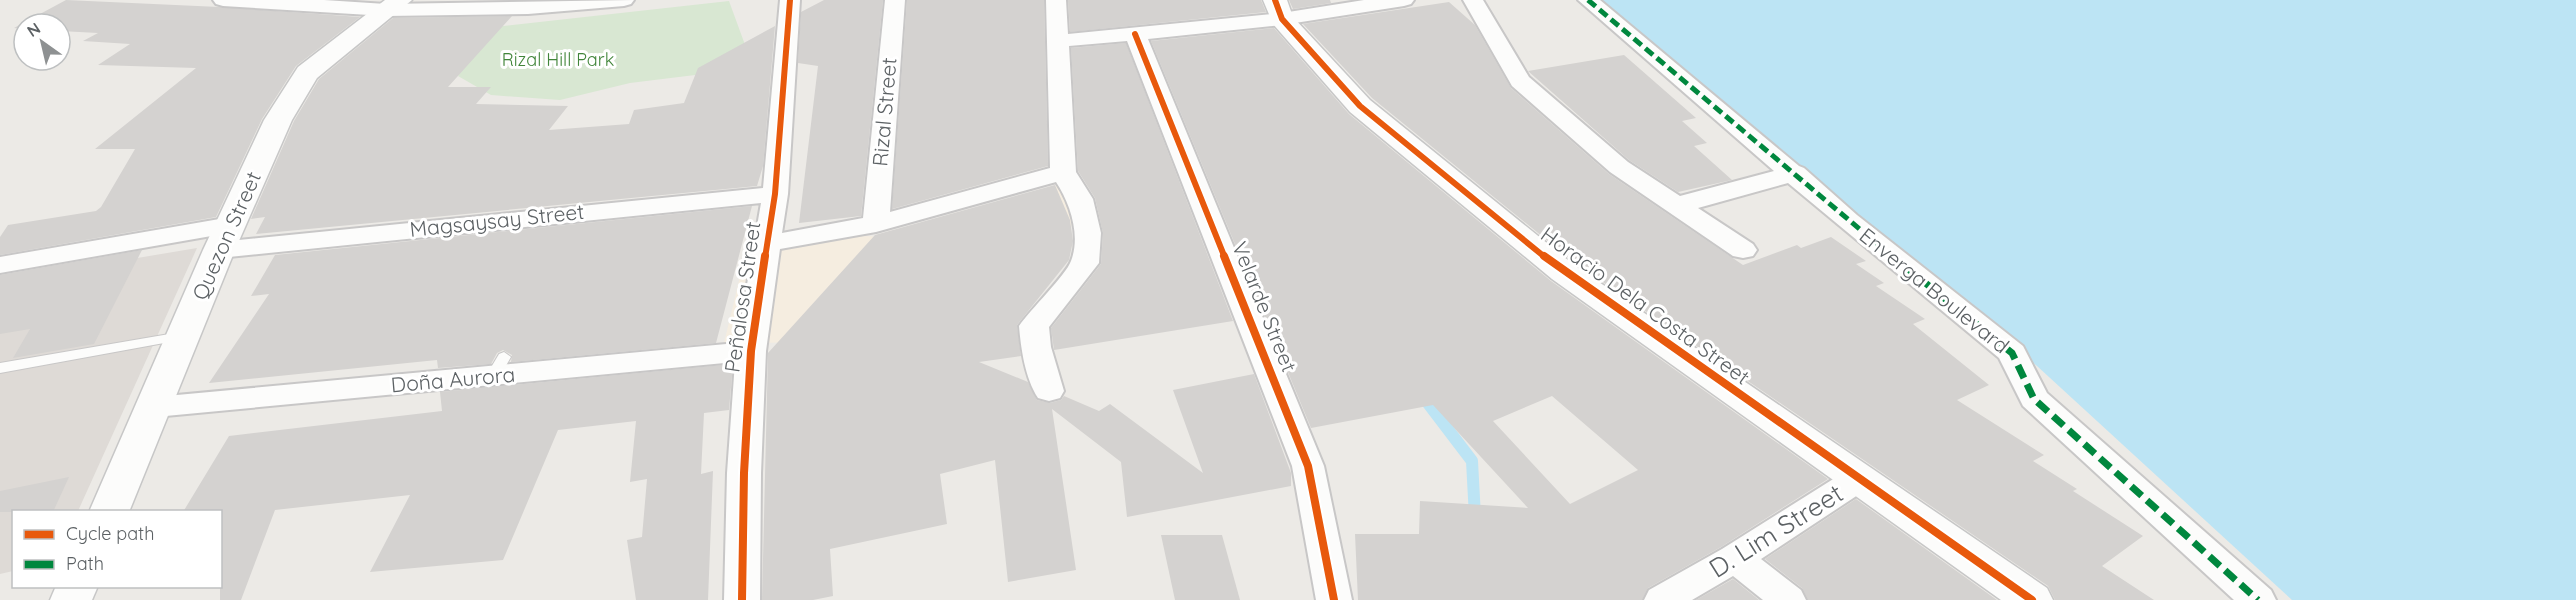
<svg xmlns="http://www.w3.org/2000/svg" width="2576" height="600" viewBox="0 0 2576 600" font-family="Quicksand,sans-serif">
<rect width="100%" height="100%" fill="#eceae6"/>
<path fill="#f5ede0" d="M1065,183L1085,221L900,285L854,342L724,343L751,231L887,237Z"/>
<path fill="#dedad6" d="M197,248L78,511L14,512L13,571L0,574V281Z"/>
<path fill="#d8e7d2" d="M729,1L748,53L744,69L630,83L560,100L491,95L458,76L486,28Z"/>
<path fill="#bce4f4" d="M1601,0H2576V600H2292L2037,366Z"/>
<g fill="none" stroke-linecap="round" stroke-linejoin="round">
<path stroke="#bce4f4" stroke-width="12" d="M1421,394L1472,461L1475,517"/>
</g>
<g fill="#d4d2d0" fill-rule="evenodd">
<path d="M66,0L219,7L360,17L296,66L262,119L216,217L0,255V237L8,225L96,211L101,207L135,149H95L196,68L98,65L130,44L83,41L98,33L60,31V24H24V29L14,28Z"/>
<path d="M824,0H883L861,216L799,223L818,66L798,63L801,12Z"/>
<path d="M907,0H1044L1048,166L892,209Z"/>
<path d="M1068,0H1261L1266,12L1070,32Z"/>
<path d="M1289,0H1330L1331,3L1293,9Z"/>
<path d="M1449,2L1475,25L1511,88L1609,174L1743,265L1797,245L1801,248L1831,237L1866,261L1856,264L1884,283L1876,286L1925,319L1913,324L1989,385L1957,400L2044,455L2033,461L2077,489L2073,491L2143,536L2102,566L2154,600H2055L2048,586L1575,263L1372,98L1303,24Z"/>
<path d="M512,16L448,87H491L476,104L568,106L549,130L629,124L634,110L684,103L698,68L775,26L763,166L757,186L256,234L265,217L251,219L294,121L319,79L393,18Z"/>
<path d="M1274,28L1349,114L1551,281L1828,479L1721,547L1648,588L1642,600H1358L1355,534H1419L1420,501L1528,508L1433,405L1311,428L1151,41ZM1552,396L1638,470L1570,504L1493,421Z"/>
<path d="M1126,43L1233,321L1054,350L1051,328L1101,264L1103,233L1095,198L1078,171L1071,48Z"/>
<path d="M1624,55L1696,118L1682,121L1707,143L1694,146L1732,180L1678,192L1629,160L1528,71Z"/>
<path d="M1055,185L1070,220L1073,241L1069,260L1017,325L1021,356L979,362L1028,382L1037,400L1050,403L1061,400L1064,396L1099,411L1110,404L1203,473L1173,390L1254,374L1291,473V486L1127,517L1121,462L1052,409L1076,570L1008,582L995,460L940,474L947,524L830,549L833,596L813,600H762L768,353L875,235Z"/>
<path d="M752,206L716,343L511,362L512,355L503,350L497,353L491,364L438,368L437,360L209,383L269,294L251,296L275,255Z"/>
<path d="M142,250L94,344L13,358L30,329L0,334V275Z"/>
<path d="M733,364L729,410L704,413L701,474L713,471L708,600H636L627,540L642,537L647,479L630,482L636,421L558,430L503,560L370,572L410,495L275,510L241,600H220V512H183L229,436L442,411L440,392Z"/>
<path d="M69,477L53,512H0V491Z"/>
<path d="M1856,499L1997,600H1808L1802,588L1765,559Z"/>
<path d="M1161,535H1222L1240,600H1175Z"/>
<path d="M1733,579L1759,600H1696Z"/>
</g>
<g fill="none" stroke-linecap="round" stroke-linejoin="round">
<defs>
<g id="lane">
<path d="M181,332L186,333L188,336L186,339L0,373V363Z"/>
<path d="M504,352L511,357L498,379H488L486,376L499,354Z"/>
</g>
<g id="street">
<path d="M213,0H324L386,4L634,0L631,4L624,6L528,14L386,16L223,6L216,4Z"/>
<path d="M780,0H800L788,194L782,233L863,218L885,0H905L890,212L1050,168L1046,0H1066L1068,34L1282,13L1364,0H1414L1411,4L1404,6L1282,25L1148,39L1324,466L1352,600H1316L1292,466L1127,41L1069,46L1076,172L1093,199L1101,233L1099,263L1049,327L1051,347L1064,391L1060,398L1049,401L1038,398C1025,378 1021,349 1019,326C1030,310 1066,275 1071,261C1081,235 1070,203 1056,182L876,232L780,249L766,351L761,473L760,600H724L727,473L735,362L155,417L144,414L139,407L144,400L155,397L737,343L761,203L219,258L209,256L205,250L209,244L219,242L763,188Z"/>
<path d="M1463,0H1483L1529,77L1628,162L1680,196L1774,171L1578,0H1600L1799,166L1804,168L1857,215L2023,346L2047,393L2271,590L2276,600H2234L2023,406L1999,358L1788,183L1698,208L1753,244L1757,250L1753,256L1743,258L1733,256L1610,172L1512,86Z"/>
<path d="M231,217L240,219L244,225L240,231L0,273V257Z"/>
<path d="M1858,467L1870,471L1875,479L1870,487L1761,559L1801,590L1806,600H1763L1733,576L1692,600H1644L1649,590L1722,549L1846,471Z"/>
</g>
<g id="secondary">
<path d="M385,0H412L317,78L292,120L235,250L129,512H89L203,250L264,120L298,67Z"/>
<path d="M1263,0H1287L1293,17L1370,100L1574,265L2047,588L2053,600H2001L1552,279L1350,112L1273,24Z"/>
<path d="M56,586H98L92,600H50Z"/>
</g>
</defs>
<use href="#lane" stroke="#c8c7c7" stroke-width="2"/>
<use href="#street" stroke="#c8c7c7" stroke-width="4"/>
<use href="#secondary" stroke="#c7c7c7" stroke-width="3"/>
<use href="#lane" fill="#fcfcfb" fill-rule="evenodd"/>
<use href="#street" fill="#fcfcfb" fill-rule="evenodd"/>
<use href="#secondary" fill="#fcfcfb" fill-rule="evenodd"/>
<path stroke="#00873e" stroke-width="5" stroke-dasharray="10 5" stroke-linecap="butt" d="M1588,0L1894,258"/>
<path stroke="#00873e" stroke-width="7" stroke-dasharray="14 7" stroke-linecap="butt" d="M1892,256L2012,353L2034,399L2258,600"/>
<defs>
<g id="cycleway-far1">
<path d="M1275,0L1282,19L1360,106L1546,258"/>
<path d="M1135,34L1225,258"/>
<path d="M765,258L775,194L790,0"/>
</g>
<g id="cycleway">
<path d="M1224,256L1308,466L1334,600"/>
<path d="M1544,256L2032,600"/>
<path d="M742,600L744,473L751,351L765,256"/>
</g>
</defs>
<use href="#cycleway-far1" stroke="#fff" stroke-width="9"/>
<use href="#cycleway" stroke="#fff" stroke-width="12"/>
<use href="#cycleway-far1" stroke="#e8590c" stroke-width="6"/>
<use href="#cycleway" stroke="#e8590c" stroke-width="8"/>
</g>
<g text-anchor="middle" stroke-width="6" stroke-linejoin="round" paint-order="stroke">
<g font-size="18" fill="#41853a" stroke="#fff">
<text x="558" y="66">Rizal Hill Park</text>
</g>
<g font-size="21" fill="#5c6164" stroke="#fff">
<text transform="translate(885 112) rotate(-85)" y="7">Rizal Street</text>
<text transform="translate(497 221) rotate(-6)" y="7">Magsaysay Street</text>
<text transform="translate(227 236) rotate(-66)" y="7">Quezon Street</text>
<text transform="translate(1934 291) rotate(39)" y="7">Enverga Boulevard</text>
<text transform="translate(743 297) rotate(-82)" y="7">Peñalosa Street</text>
<text transform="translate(1645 306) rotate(36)" y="7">Horacio Dela Costa Street</text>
<text transform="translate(1264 307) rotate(68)" y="7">Velarde Street</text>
<text transform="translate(453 380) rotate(-5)" y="7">Doña Aurora</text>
</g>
<g font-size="26" fill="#5c6164" stroke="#fff">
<text transform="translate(1776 531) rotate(-32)" y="9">D. Lim Street</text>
</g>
</g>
<rect x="12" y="510" width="210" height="78" fill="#ffffff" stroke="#bec0c1" stroke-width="1.5"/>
<rect x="24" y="530" width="30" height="9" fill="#e8590c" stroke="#bec0c1" stroke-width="1.5"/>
<text x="66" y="540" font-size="18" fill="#5c6164">Cycle path</text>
<rect x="24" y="560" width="30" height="9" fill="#00873e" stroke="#bec0c1" stroke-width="1.5"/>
<text x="66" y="570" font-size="18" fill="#5c6164">Path</text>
<g transform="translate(42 42) rotate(326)"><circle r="28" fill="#ffffff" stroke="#bec0c1" stroke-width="1.5"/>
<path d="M0-4.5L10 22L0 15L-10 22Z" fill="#8e9192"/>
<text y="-9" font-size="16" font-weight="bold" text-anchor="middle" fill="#5c6164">N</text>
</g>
</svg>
